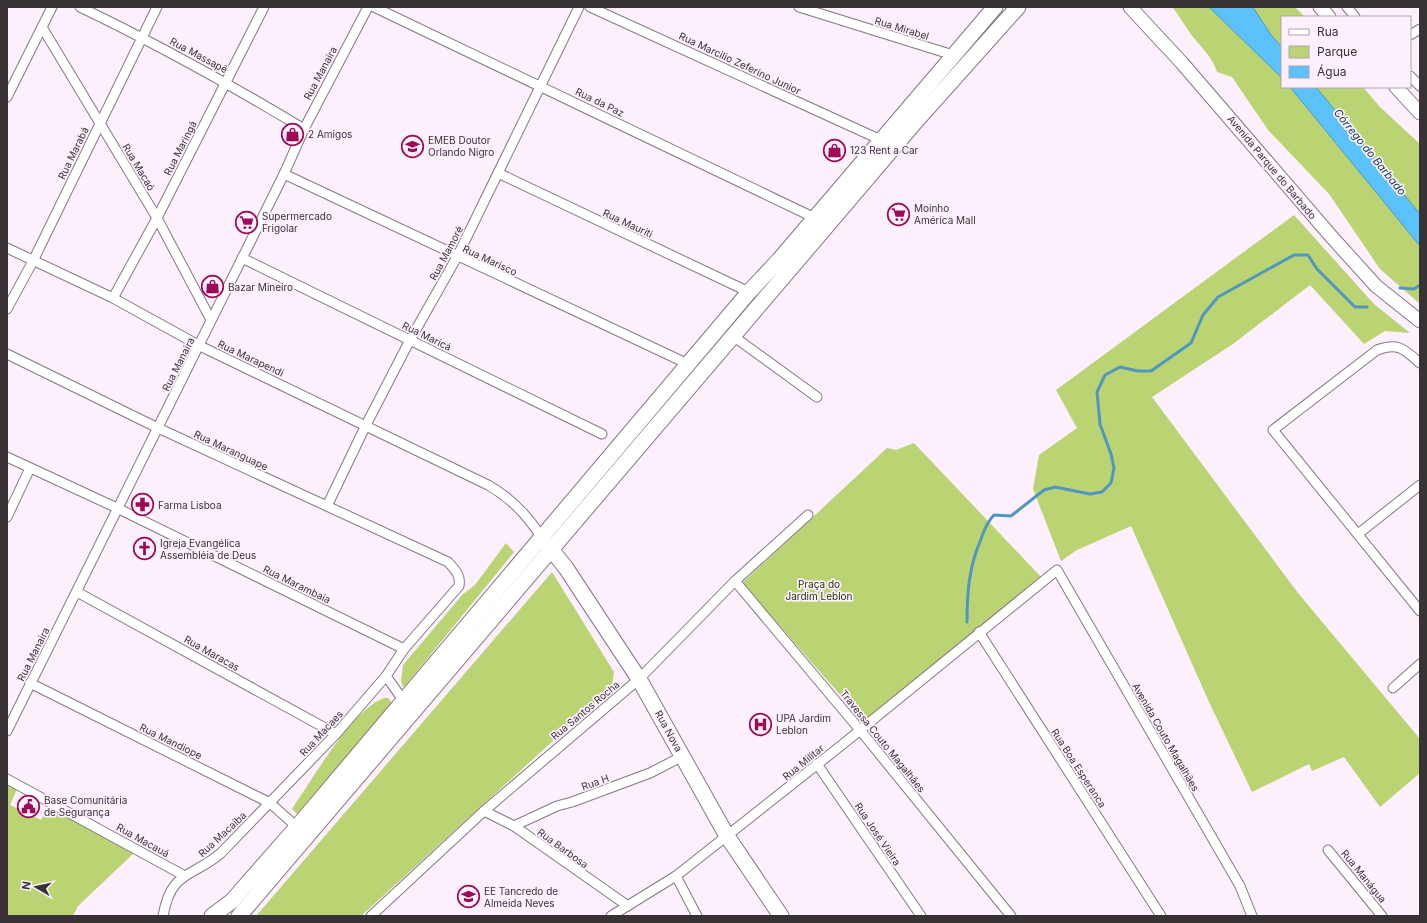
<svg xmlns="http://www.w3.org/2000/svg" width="1427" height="923" viewBox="0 0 1427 923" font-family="Inter,sans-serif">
<rect width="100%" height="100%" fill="#fdf0fd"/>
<g fill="#bad373">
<path d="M1172,7H1295L1305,17H1282V87H1363L1380,107L1420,144V304L1380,269L1329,194L1268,130L1232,77L1217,72C1212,55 1200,47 1190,33C1184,24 1179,15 1172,7Z"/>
<path d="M1294,215L1374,304L1410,333L1385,331L1364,344L1310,285L1233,344L1152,397L1298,593L1420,739V773L1380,807L1344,757L1312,771L1309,764L1252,792L1209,702L1131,526L1077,550L1061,561L1033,489L1039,455L1077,428L1056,390Z"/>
<path d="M914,443L1041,577L864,722L742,583L887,448L896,450Z"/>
<path d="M506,543L514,552L405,686L403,687L401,681L403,665L463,594L475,585Z"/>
<path d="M552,572L614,672L612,687L361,916H256Z"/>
<path d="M384,698H388L392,703L297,814L292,809L297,801C316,774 353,709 384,698Z"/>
<path d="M7,784L17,789L10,805L41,820L49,806L135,852L78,906L73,916H7Z"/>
</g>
<g fill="#5bc2fb" stroke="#5097c0">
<path d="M1209,7H1253L1271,35L1282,47V78Z"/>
<path d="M1290,87H1316L1420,214V246Z"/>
</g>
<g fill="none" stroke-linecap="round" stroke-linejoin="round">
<g stroke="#5097c0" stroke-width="3">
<path d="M1400,288L1414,289L1420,285"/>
<path d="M967,622C967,592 969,567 981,539C984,530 987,522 994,515L1011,516L1044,490L1055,487L1090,494L1102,492L1111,483L1114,468L1111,454L1100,424L1097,392L1105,375L1120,367L1138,371H1151L1191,343L1203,315L1218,297L1294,255H1308L1317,269L1355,307H1367"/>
</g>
<defs>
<g id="street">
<path d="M80,7C157,44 231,85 304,129"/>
<path d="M374,7L815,218"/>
<path d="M590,7L881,140"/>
<path d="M799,7L953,55"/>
<path d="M1347,7L1355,17"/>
<path d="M42,27L157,218L211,320"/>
<path d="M1410,35L1420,29"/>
<path d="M1410,76L1420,86"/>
<path d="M7,97L52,7"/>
<path d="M498,173L749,292"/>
<path d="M284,174L688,364"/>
<path d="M7,248L113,298L200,346L488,485C511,498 527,514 541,537"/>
<path d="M242,258L602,434"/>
<path d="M113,298L157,218L264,7"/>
<path d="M7,309L33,261L157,7"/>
<path d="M733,336L817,397"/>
<path d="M7,354L158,428L448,562C455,570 461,575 459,586L404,649L386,676L403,700"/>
<path d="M1420,363C1404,349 1398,342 1377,350L1273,430L1420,611"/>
<path d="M7,457L117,508L404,649"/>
<path d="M327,506L366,425L410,340L457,257L579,7"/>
<path d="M7,517L30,468"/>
<path d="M1358,534L1420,485"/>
<path d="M735,581L860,730L1011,916"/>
<path d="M77,592L336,734"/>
<path d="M979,632L1161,916"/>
<path d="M30,683L270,803L297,827"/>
<path d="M1393,688L1420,664"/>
<path d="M7,731L284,174L304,129L368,7"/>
<path d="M817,764L921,916"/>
<path d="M7,779L183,875"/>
<path d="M484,811L514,826L628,906"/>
<path d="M514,826L557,806L572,802L650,773L683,756"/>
<path d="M1328,850L1382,916"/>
<path d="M676,876L697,916"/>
<path d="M163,916C171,870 192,878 221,853L336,734L386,676"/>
<path d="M371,916L484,811L639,679L735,581L808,515"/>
<path d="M611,916L676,876L843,744L1057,570L1240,886L1252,916"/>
</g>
<g id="secondary">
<path d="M1130,7L1182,63L1330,235L1376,286L1420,321"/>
<path d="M1320,7L1329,17"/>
<path d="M1396,87L1420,113"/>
</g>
<g id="primary">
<path d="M546,543L566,568L639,679L727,836L781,916"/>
<path d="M212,916L232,901L297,827L749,292L779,260L995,7"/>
<path d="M239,916L917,120L1018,7"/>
</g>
</defs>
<use href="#street" stroke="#847884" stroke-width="11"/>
<use href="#secondary" stroke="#847884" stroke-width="15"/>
<use href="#primary" stroke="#847884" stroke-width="17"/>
<use href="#street" stroke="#fff" stroke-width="9"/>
<use href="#secondary" stroke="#fff" stroke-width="13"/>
<use href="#primary" stroke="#fff" stroke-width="15"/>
</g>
<defs>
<symbol id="shop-ring" viewBox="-11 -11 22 22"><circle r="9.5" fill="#fdf0fd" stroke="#9d0b57" stroke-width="1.5"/><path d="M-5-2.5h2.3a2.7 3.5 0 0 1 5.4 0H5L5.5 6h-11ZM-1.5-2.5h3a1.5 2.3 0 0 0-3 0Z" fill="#9d0b57"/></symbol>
<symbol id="school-ring" viewBox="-11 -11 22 22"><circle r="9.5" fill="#fdf0fd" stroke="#9d0b57" stroke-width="1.5"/><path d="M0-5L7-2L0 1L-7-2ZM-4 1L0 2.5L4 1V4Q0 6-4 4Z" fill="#9d0b57"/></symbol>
<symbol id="supermarket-ring" viewBox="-11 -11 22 22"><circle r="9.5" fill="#fdf0fd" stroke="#9d0b57" stroke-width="1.5"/><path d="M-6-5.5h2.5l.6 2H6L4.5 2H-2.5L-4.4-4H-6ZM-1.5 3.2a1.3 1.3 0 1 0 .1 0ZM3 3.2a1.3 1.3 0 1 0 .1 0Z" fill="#9d0b57"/></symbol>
<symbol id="pharmacy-ring" viewBox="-11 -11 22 22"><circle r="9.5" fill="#fdf0fd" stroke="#9d0b57" stroke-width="1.5"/><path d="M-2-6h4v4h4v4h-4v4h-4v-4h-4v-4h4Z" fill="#9d0b57"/></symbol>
<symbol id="church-ring" viewBox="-11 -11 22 22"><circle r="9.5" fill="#fdf0fd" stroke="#9d0b57" stroke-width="1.5"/><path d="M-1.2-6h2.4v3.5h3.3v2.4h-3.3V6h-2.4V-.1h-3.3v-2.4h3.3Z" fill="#9d0b57"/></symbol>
<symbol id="hospital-ring" viewBox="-11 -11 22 22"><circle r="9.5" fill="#fdf0fd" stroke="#9d0b57" stroke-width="1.5"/><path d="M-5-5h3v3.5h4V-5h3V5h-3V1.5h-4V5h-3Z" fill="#9d0b57"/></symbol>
<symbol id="civic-ring" viewBox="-11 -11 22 22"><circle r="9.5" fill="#fdf0fd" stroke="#9d0b57" stroke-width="1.5"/><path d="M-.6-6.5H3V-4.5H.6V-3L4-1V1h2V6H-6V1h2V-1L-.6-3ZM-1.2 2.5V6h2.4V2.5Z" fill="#9d0b57"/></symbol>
</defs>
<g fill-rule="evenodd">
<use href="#shop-ring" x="280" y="122" width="25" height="25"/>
<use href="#school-ring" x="400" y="134" width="25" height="25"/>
<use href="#shop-ring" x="822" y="138" width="25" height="25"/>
<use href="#supermarket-ring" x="886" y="202" width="25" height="25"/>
<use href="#supermarket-ring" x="234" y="210" width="25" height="25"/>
<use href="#shop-ring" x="200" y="274" width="25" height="25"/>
<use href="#pharmacy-ring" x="130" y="492" width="25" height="25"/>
<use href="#church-ring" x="132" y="536" width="25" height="25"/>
<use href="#hospital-ring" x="748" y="712" width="25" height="25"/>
<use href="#civic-ring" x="16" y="794" width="25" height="25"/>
<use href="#school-ring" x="456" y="884" width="25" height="25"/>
</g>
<g text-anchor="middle" stroke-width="3.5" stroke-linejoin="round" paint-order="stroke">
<g font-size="10" fill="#383237" stroke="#fdf0fd">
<text transform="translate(902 28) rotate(17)" y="4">Rua Mirabel</text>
<text transform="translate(199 55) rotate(28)" y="4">Rua Massapê</text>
<text transform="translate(740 63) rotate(25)" y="4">Rua Marcilio Zeferino Junior</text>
<text transform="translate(320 73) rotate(-62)" y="4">Rua Manaira</text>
<text transform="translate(600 102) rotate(26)" y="4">Rua da Paz</text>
<text transform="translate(180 148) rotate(-63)" y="4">Rua Maringá</text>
<text transform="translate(73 153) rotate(-64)" y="4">Rua Marabá</text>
<text transform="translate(139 167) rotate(59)" y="4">Rua Macaó</text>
<text transform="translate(1272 167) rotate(50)" y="4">Avenida Parque do Barbado</text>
<text transform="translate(628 223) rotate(25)" y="4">Rua Mauriti</text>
<text transform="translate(446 253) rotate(-62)" y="4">Rua Mamoré</text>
<text transform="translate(490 260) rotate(25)" y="4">Rua Marisco</text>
<text transform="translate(427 336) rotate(26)" y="4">Rua Maricá</text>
<text transform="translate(251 358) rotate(25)" y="4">Rua Marapendi</text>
<text transform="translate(178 364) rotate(-63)" y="4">Rua Manaira</text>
<text transform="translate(231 450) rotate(25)" y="4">Rua Maranguape</text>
<text transform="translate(297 584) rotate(26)" y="4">Rua Marambaia</text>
<text transform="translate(212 653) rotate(29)" y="4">Rua Maracas</text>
<text transform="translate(33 654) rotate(-63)" y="4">Rua Manaira</text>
<text transform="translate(585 710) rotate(-40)" y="4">Rua Santos Rocha</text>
<text transform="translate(669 731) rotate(61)" y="4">Rua Nova</text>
<text transform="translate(321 733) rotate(-47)" y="4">Rua Macaes</text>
<text transform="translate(1166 737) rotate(60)" y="4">Avenida Couto Magalhães</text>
<text transform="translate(171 741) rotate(26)" y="4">Rua Mandiope</text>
<text transform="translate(883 741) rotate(51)" y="4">Travessa Couto Magalhães</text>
<text transform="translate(803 762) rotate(-39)" y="4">Rua Militar</text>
<text transform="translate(1079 768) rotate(57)" y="4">Rua Boa Esperanca</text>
<text transform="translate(595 782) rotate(-20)" y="4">Rua H</text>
<text transform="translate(222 834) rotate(-43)" y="4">Rua Macaiba</text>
<text transform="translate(878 834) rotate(56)" y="4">Rua José Vieira</text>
<text transform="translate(143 840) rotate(29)" y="4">Rua Macauá</text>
<text transform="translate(563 848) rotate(36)" y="4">Rua Barbosa</text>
<text transform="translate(1364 876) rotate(51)" y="4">Rua Manágua</text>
</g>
<g font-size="10" fill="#383237" stroke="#fdf0fd" text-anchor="start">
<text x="308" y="138">2 Amigos</text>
<text x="428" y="144">EMEB Doutor<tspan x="428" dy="12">Orlando Nigro</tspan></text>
<text x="850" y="154">123 Rent a Car</text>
<text x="914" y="212">Moinho<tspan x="914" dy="12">América Mall</tspan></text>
<text x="262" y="220">Supermercado<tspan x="262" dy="12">Frigolar</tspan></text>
<text x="228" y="291">Bazar Mineiro</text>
<text x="158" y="509">Farma Lisboa</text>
<text x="160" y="547">Igreja Evangélica<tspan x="160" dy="12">Assembléia de Deus</tspan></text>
<text x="776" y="722">UPA Jardim<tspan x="776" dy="12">Leblon</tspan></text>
<text x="44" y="804">Base Comunitária<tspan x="44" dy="12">de Segurança</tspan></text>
<text x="484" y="895">EE Tancredo de<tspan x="484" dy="12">Almeida Neves</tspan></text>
</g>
<g font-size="10" fill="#29330a" stroke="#fdf0fd">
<text x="819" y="588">Praça do<tspan x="819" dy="12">Jardim Leblon</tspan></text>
</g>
<g font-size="11" font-style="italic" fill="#113d54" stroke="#fdf0fd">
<text transform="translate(1370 152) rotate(51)" y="4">Córrego do Barbado</text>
</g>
</g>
<rect width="1427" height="923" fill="none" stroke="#383237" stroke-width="16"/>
<rect x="1281" y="16" width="130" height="72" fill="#fdf0fd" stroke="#aea4ae"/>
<rect x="1289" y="29" width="20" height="6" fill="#ffffff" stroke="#aea4ae"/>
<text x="1317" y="36" font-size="12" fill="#383237">Rua</text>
<rect x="1289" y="46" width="20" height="12" fill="#bad373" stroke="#aea4ae"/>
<text x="1317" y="56" font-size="12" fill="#383237">Parque</text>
<rect x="1289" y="66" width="20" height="12" fill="#5bc2fb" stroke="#aea4ae"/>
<text x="1317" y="76" font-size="12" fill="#383237">Água</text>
<g transform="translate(36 887) rotate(279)" stroke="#fdf0fd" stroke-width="3" paint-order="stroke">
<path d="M0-3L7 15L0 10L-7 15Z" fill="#383237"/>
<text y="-6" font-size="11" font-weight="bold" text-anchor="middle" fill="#383237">N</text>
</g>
</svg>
